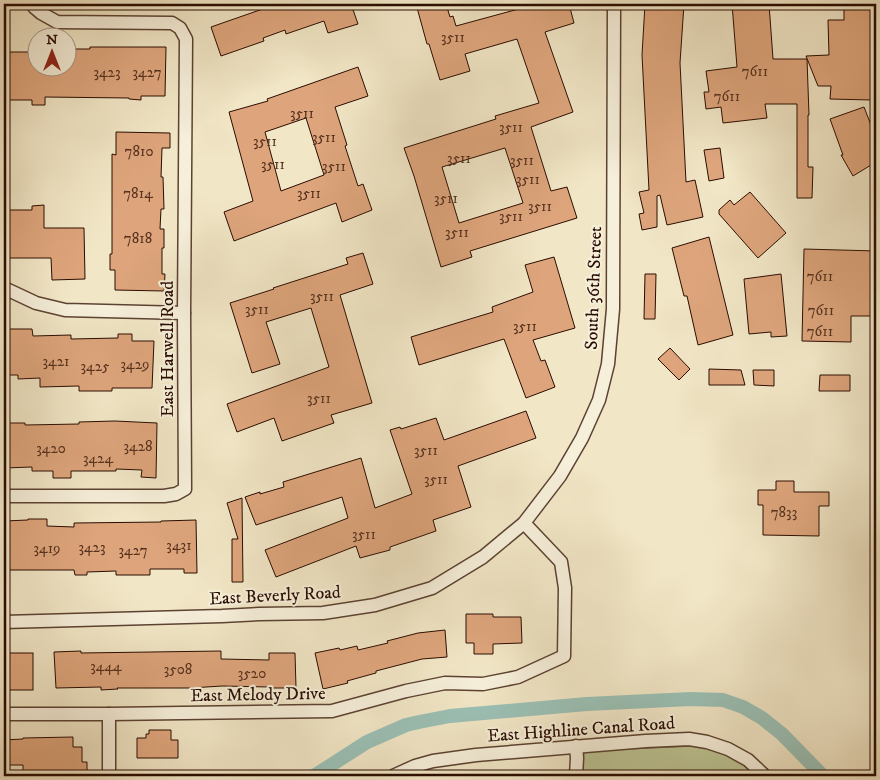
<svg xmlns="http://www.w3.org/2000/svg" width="880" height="780" viewBox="0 0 880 780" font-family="'IM FELL DW Pica',serif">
<rect width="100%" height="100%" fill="#f1e6c6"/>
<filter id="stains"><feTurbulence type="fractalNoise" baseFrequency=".004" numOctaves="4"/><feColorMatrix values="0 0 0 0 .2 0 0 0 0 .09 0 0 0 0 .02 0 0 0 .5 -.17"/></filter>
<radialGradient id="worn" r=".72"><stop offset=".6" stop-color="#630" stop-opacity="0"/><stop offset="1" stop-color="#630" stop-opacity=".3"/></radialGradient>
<path fill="#bdc493" stroke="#74684a" d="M696,746L721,751L743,764L755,776H581V762L585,751Z"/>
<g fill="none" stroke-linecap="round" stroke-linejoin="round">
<path stroke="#9bc0b5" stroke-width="14" d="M314,776L367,742L406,725L419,722L450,716L587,704L691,699L723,700L743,707L762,718L782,734L823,776"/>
</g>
<g fill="#dea57c" stroke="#2a0c00" fill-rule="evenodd">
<path d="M277,4H351L358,24L328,33L324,21L286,34L285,30L263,38L264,41L221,56L211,27Z"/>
<path d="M416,4H446L450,17L453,16L456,26L537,4H569L574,23L545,32L573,112L531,127L551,191L567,187L577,218L470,251L472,257L441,267L414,176L404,148L496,119L495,116L539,103L517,39L465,54L470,71L440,80L429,44H427ZM505,148L523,203L459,223L442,167Z"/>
<path d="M645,4H684L680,63L686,182L695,180L703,217L667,225L660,195L657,196V227L642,230L639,214L644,213L639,192L649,190L642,55Z"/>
<path d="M732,4H769L773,59H807L809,115H808V167H813L812,198H797V104H765L767,118L723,123L721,107L706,109L704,92H709L706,71L737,67Z"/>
<path d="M844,4H875L876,14H872L873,48H874L872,100L830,99L831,86H818L806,56L829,55L828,20H844Z"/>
<path d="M90,47H166L165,96H141V100L129,99V98L45,97V105H32V100H9L8,52H38V68H68V49H90Z"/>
<path d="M358,67L368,96L335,107L347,145L345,146L358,186L363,184L372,210L342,222L336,203L234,241L224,212L253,201L229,112L268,101L267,99ZM306,118L324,175L281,191L265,132Z"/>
<path d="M864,107L876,138V162L853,176L841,155H843L830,119Z"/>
<path d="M116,132L170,133V148H162L161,177H163L164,209H161L160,229H164V248H162V274H165L164,291L115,290V270H110V254H112V154L116,155Z"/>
<path d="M720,148L724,178L709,181L704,150Z"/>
<path d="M750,192L786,233L758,258L719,214V210L730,200L734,205Z"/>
<path d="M44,205V228H84L85,279L52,280L51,258H8V210H32V206Z"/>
<path d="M709,237L733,335L698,345L687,296H684L672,248Z"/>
<path d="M804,249L876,251V316H851V342L802,341Z"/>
<path d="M363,253L373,284L340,295L372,403L331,415L334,423L282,441L274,418L237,432L227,404L329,367L311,308L266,322L280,364L252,373L230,303L274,289L273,288L348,264L346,258Z"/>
<path d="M554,257L575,328L533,340L541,361L545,360L555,387L526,398L504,339L419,365L411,337L493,312L492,307L533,292L525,265Z"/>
<path d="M645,274H656L655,319H644Z"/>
<path d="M781,274L787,336L771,337V332L749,334L744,279Z"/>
<path d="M4,329H32L33,336L71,335V339L118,338V334H132V341H154L152,388H112V391H79V386L40,387V378L18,379V375H4Z"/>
<path d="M670,348L690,369L679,380L658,359Z"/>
<path d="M709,369L741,370L745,385H709Z"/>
<path d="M753,370H774V386L754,385Z"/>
<path d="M820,375H850V391H819Z"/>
<path d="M526,411L536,438L458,466L471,507L433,520L436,531L390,547V550L360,558L356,546L276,577L265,550L348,518L342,497L256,525L245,497L260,492V494L284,487L283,482L361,458L375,508L412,494L390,430L400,427L401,429L436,418L444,440Z"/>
<path d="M115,421L157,423L156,478L141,477L142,470L116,469V471H71V478H53V471H32V467L4,468V423H25V425L79,424V422Z"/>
<path d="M776,481H794V492H829V506H819V536L763,535V505H758V490H776Z"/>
<path d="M242,498L243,582H232V539H238L227,503Z"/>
<path d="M28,519H47V526L74,527V523L161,522V521L196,520L197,573H184V569H150V575H116V571L87,572V575H75L74,570H4V521L28,520Z"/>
<path d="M466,614H493V617H521L522,643L493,644V654H474V643H466Z"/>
<path d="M445,630L447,657L422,659L376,671V673L347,681L348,683L323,689L315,653L339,648L340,650L357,646L358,650L388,643L387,641L418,633Z"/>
<path d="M81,651V653L221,651V659L269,660V653H295L296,688H269V687L222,686L191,688H117L118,689L101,690V687L56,688L54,652Z"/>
<rect x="4" y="653" width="29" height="37"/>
<path d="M149,730H171V740H178V758H137V738H146V734H149Z"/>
<path d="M73,737V747H82V762H87V776H23V765H4V740L23,739V738Z"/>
</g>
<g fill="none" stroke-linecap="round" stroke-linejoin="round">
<defs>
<g id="street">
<path d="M4,288L36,303L65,310L184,313"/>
<path d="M4,496H164L176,494L185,489L184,313L186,39L180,28L172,23L57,22L41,13L34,7"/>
<path d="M4,622L222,616L259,614L323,613L375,605L432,588L483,557L524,523L560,476L582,438L599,400L608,364L613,309L614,4"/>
<path d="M4,714H109L332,711L406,691L445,683L483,684L518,677L564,656L565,588L561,562L524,523"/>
<path d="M109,714V776"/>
<path d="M576,746L577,758L576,776"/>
<path d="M393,776L415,766L433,761L476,755L646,741L689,739L707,742L728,749L748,760L765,776"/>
</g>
</defs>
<use href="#street" stroke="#5c4232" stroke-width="15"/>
<use href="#street" stroke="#f6efda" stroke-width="12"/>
</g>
<g text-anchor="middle" stroke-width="4" stroke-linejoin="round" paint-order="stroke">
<g font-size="15" fill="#57321f">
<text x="453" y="42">3511</text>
<text x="755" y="76">7611</text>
<text x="107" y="77">3423</text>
<text x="147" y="77">3427</text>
<text x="727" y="101">7611</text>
<text x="302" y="118">3511</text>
<text x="511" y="132">3511</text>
<text x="324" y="142">3511</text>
<text x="265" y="146">3511</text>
<text x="139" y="156">7810</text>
<text x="459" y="163">3511</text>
<text x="522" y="165">3511</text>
<text x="273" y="169">3511</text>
<text x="334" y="171">3511</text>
<text x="528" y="184">3511</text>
<text x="138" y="198">7814</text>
<text x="309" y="198">3511</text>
<text x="446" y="203">3511</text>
<text x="540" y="211">3511</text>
<text x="511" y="221">3511</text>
<text x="457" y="237">3511</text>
<text x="138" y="243">7818</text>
<text x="820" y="281">7611</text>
<text x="322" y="301">3511</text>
<text x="257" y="314">3511</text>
<text x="821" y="315">7611</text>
<text x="525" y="331">3511</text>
<text x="820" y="336">7611</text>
<text x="56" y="366">3421</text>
<text x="135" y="369">3429</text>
<text x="95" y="371">3425</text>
<text x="319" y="403">3511</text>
<text x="138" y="451">3428</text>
<text x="51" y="453">3420</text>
<text x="426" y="455">3511</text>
<text x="98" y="463">3424</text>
<text x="436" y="484">3511</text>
<text x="784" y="517">7833</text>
<text x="364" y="539">3511</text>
<text x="179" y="550">3431</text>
<text x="92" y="552">3423</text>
<text x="47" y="553">3419</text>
<text x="133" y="555">3427</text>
<text x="106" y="671">3444</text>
<text x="178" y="674">3508</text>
<text x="252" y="678">3520</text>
</g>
<g font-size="18" fill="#2a0c00" stroke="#f6efda">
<text transform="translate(593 288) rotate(-88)" y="6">South 36th Street</text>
<text transform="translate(167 349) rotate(-90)" y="6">East Harwell Road</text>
<text transform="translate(275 595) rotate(-3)" y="6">East Beverly Road</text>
<text transform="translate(258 694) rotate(-1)" y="6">East Melody Drive</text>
<text transform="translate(581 729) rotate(-4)" y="6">East Highline Canal Road</text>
</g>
</g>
<rect width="880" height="780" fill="none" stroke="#f1e6c6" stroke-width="20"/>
<rect x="5" y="5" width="870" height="770" fill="none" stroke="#2a0c00" stroke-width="2.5"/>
<rect x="10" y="10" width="860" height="760" fill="none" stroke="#2a0c00"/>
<g transform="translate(52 52)"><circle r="24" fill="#f6efda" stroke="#a49483"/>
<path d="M0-4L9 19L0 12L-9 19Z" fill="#8f2418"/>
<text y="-8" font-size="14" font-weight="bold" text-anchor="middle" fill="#2a0c00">N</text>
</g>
<rect width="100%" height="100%" filter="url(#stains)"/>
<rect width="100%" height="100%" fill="url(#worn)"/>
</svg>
